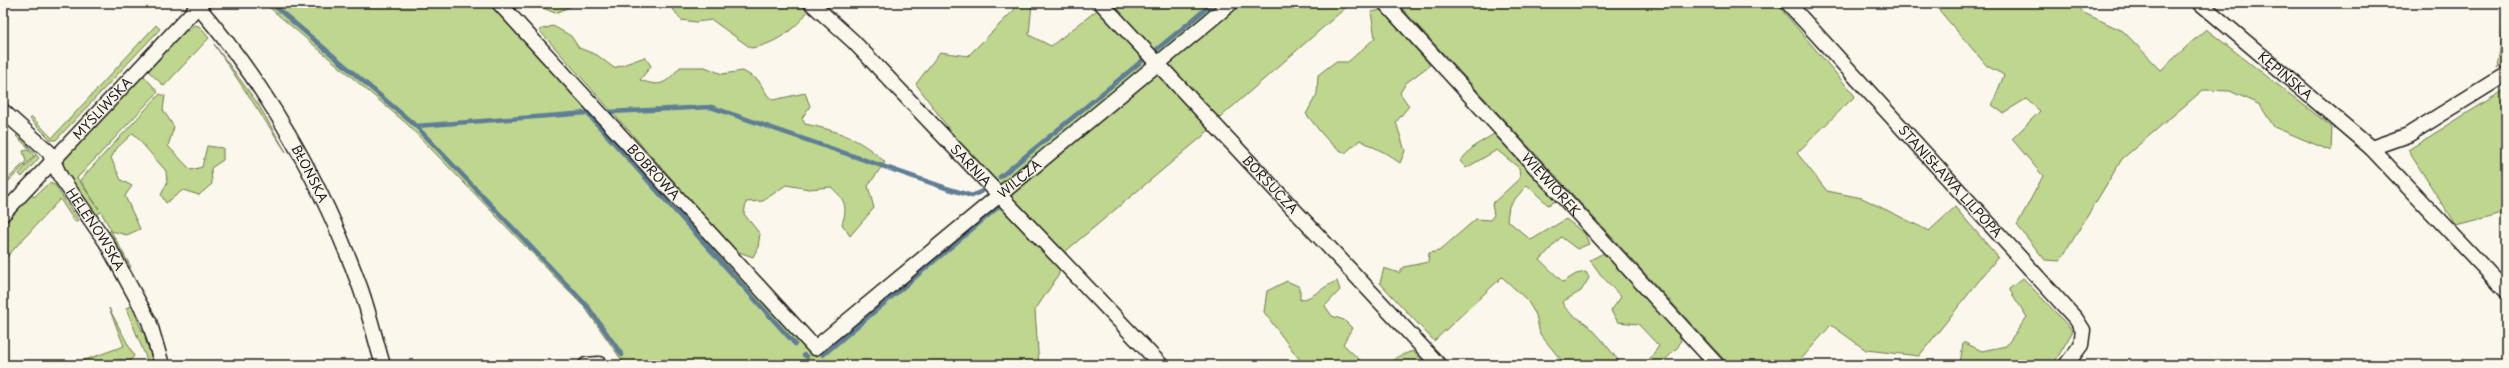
<svg xmlns="http://www.w3.org/2000/svg" width="2509" height="368" viewBox="0 0 2509 368" font-family="'Playpen Sans',sans-serif">
<rect width="100%" height="100%" fill="#fbf7ec"/>
<filter id="ink" filterUnits="userSpaceOnUse"><feTurbulence type="fractalNoise" baseFrequency=".025" numOctaves="2"/><feDisplacementMap in="SourceGraphic" scale="8" xChannelSelector="R" yChannelSelector="G"/><feConvolveMatrix kernelMatrix="1 2 1 2 8 2 1 2 1" color-interpolation-filters="sRGB"/></filter>
<g filter="url(#ink)">
<g fill="#bed68d" stroke="#6d7954">
<path d="M264,3H492L592,108L811,348L1006,194L957,140L916,84L940,52L968,56L1015,9L1013,3H1032L1029,35L1051,46L1106,3H1351L1223,115L1203,136L1067,250L1058,276L1035,310L1039,365H625L586,309L407,124Z"/>
<path d="M531,3H579L555,13Z"/>
<path d="M672,3H800L808,11C796,29 774,45 751,48L712,20L696,22L681,20L671,6Z"/>
<path d="M1397,3H1776L1855,96L1797,153L1827,191L1862,198L1929,231L1955,207L1998,257L1919,356L1866,350L1831,325L1796,365H1729Z"/>
<path d="M1933,3H2075L2084,13L2123,31L2161,70L2206,29L2332,127L2331,151L2274,127L2260,105L2230,91L2203,90L2122,159L2060,261L2045,260L2017,225L2043,176L2012,139L2040,111L2026,99L2003,113L1992,105L2004,75L1987,66Z"/>
<path d="M2505,3L2506,61L2497,67L2502,37Z"/>
<path d="M1381,10L1430,65L1406,83L1400,93L1409,106L1396,122L1405,151L1400,163L1387,154L1360,140L1345,153C1329,146 1318,128 1306,114L1317,94L1318,75L1335,62H1348L1375,38L1371,12Z"/>
<path d="M156,25L160,29L56,140H51L30,119L32,117L52,138Z"/>
<path d="M194,25L199,26L209,38L164,86L148,71V68L185,28L188,31Z"/>
<path d="M553,26L571,36L579,48L597,55L614,68L645,57L651,66L640,80C662,88 666,83 680,67H705L722,74L743,71L758,80L768,96L773,100L805,93L810,106L802,118L805,124C839,131 859,138 885,162L868,186L874,208L850,236L842,224C848,207 845,199 831,187L809,189L786,185L763,201L746,202L744,214L760,234L758,247L753,257L736,251L539,30Z"/>
<path d="M214,44L258,104L286,152Z"/>
<path d="M140,75L144,76L158,92L77,178L99,209L80,180L160,94L165,96L163,110L174,127L168,146L191,170L202,167L207,146L223,148V160L211,168L212,184L199,195L183,190L166,203L161,195L167,183L166,171L133,133L117,148L111,158L121,180L132,186L125,196L140,229L127,235L111,231L131,267L127,269L108,233L111,230L101,212L95,215C86,203 58,171 64,158Z"/>
<path d="M2506,89V213L2456,226L2408,150Z"/>
<path d="M18,134L29,141L27,145L39,158L22,177L19,174L36,155L16,136Z"/>
<path d="M1494,134L1556,201L1548,205L1527,185L1509,206L1507,220L1531,240L1566,219L1585,234L1589,244L1577,249L1561,237L1540,260L1563,282L1576,274L1586,272L1589,278L1581,291L1562,302C1568,316 1582,318 1592,329C1603,340 1612,353 1622,365H1565L1540,334L1536,315L1527,300L1502,277L1434,341L1380,283L1384,268L1399,273L1404,267L1428,262L1429,253L1439,251L1476,219L1490,220L1494,215L1492,204L1520,178L1519,168L1497,150L1466,168L1460,161L1474,146Z"/>
<path d="M29,150L34,156L3,187V180L6,181L26,161L23,151Z"/>
<path d="M49,183L55,185L78,220L75,222L60,199L3,261V224L31,194L34,197Z"/>
<path d="M1606,252L1676,329L1681,340L1678,347L1660,365H1645L1659,346L1638,324L1618,322L1611,311L1621,297L1601,275L1590,260Z"/>
<path d="M2023,278L2073,331L2053,365H1960L1963,342L1982,351L2006,346L2027,317L2009,289Z"/>
<path d="M1287,281L1300,287V300C1314,298 1323,286 1337,281L1340,290L1325,306L1332,316L1344,320L1352,328L1343,344L1365,365H1306L1299,359L1264,312L1267,291Z"/>
<path d="M132,306L142,331L148,328L151,337L145,339L155,365H149L126,308Z"/>
<path d="M109,308L134,356L130,361L120,359L107,365H71L124,346Z"/>
<path d="M1413,351L1426,365H1387L1399,356Z"/>
</g>
<g fill="none" stroke-linecap="round" stroke-linejoin="round">
<g stroke="#5e7e96" stroke-width="4.5">
<path d="M271,3L416,126L588,307L622,355"/>
<path d="M1156,50L1213,3"/>
<path d="M609,112L711,107L946,188L972,196L982,191"/>
<path d="M416,126L587,113L795,344"/>
<path d="M1000,177L1143,60"/>
<path d="M804,355L807,357"/>
<path d="M823,355L997,208"/>
</g>
<defs>
<g id="street">
<path id="s1" d="M195,3C268,87 322,183 360,287C369,312 375,339 383,365"/>
<path id="s2" d="M499,3L815,348L1231,3"/>
<path id="s3" d="M811,3L853,41L1161,365"/>
<path id="s4" d="M1101,3L1439,365"/>
<path id="s5" d="M1385,3L1717,365"/>
<path id="s6" d="M1788,3L2076,319L2083,330L2081,345L2066,365"/>
<path id="s7" d="M2200,3L2371,148L2408,135L2506,74"/>
<path id="s8" d="M3,111L49,152L60,176L106,242L149,321L162,365"/>
<path d="M2371,148L2506,291"/>
<path id="s9" d="M3,214L201,3"/>
<path d="M586,365L599,364"/>
</g>
</defs>
<use href="#street" stroke="#1c1c1c" stroke-width="17"/>
<use href="#street" stroke="#fbf7ec" stroke-width="14"/>
</g>
</g>
<g text-anchor="middle" stroke-width="3" stroke-linejoin="round" paint-order="stroke">
<g font-size="13" fill="#1c1c1c" stroke="#fbf7ec">
<text dy="5" stroke="none"><textPath href="#s7" startOffset="112">KĘPIŃSKA</textPath></text>
<text dy="5" stroke="none"><textPath href="#s9" startOffset="145">MYŚLIWSKA</textPath></text>
<text dy="5" stroke="none"><textPath href="#s3" startOffset="228">SARNIA</textPath></text>
<text dy="5" stroke="none"><textPath href="#s2" startOffset="229">BOBROWA</textPath></text>
<text dy="5" stroke="none"><textPath href="#s1" startOffset="206">BŁOŃSKA</textPath></text>
<text dy="5" stroke="none"><textPath href="#s2" startOffset="733">WILCZA</textPath></text>
<text dy="5" stroke="none"><textPath href="#s6" startOffset="241">STANISŁAWA LILPOPA</textPath></text>
<text dy="5" stroke="none"><textPath href="#s4" startOffset="248">BORSUCZA</textPath></text>
<text dy="5" stroke="none"><textPath href="#s5" startOffset="246">WIEWIÓREK</textPath></text>
<text dy="5" stroke="none"><textPath href="#s8" startOffset="152">HELENOWSKA</textPath></text>
</g>
</g>
<rect width="2509" height="368" fill="none" stroke="#fbf7ec" stroke-width="16"/>
<rect x="8" y="8" width="2493" height="352" fill="none" stroke="#1c1c1c" stroke-width="1.5" filter="url(#ink)"/>
</svg>
